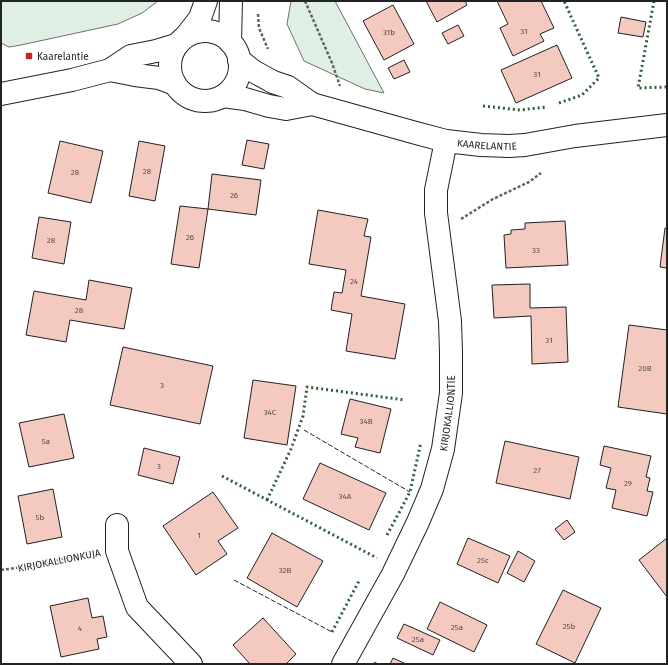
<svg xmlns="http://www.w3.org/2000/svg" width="668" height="665" viewBox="0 0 668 665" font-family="'Fira Sans',sans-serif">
<rect width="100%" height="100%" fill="#fff"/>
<g fill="#e0efe3" stroke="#6f6f6f">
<path d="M1,1H158L142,13L118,24L21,45L9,47L1,43Z"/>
<path d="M291,1H335L384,93L365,89L304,61L287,24Z"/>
</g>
<g fill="#f3c9c0" stroke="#222">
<path d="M426,1H465L467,5L437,22Z"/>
<path d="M497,1H541L554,28L540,34L544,41L513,56L500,28L508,24Z"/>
<path d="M393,5L414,44L384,60L363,21Z"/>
<path d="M621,17L646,22L643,37L618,33Z"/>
<path d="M458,25L464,36L448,44L442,33Z"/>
<path d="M557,45L572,78L516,103L501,70Z"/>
<path d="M404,60L410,72L394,79L388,68Z"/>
<path d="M247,140L269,144L264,169L242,165Z"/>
<path d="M60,141L103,151L91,203L48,193Z"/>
<path d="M139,141L165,146L155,201L129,196Z"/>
<path d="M212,174L261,180L256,215L208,209Z"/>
<path d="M180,206L208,209L199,268L171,264Z"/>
<path d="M318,210L368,219L364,236L371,237L361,296L405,304L395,359L346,351L352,314L331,310L334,292L342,293L346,270L309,264Z"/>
<path d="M39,217L71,222L64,264L32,258Z"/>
<path d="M565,221L568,265L506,268L504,235L511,234V230L525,229V223Z"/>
<path d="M665,228H667V268L660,267Z"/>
<path d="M89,280L132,288L124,329L70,320L66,342L26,335L34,291L86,300Z"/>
<path d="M530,284V308L566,307L568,362L532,364L531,316L494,318L492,285Z"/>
<path d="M629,325L667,330V414L618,407Z"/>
<path d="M123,347L213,366L200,424L110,405Z"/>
<path d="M253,380L296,386L287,445L244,438Z"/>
<path d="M350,399L391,409L380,453L355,447L358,438L341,434Z"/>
<path d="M64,414L74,458L29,467L19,423Z"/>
<path d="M505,441L579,457L570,499L496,483Z"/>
<path d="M604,446L651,456L646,477L650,478L647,491L653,492L647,516L612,508L616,490L606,488L611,468L600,465Z"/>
<path d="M144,448L180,457L173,484L138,475Z"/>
<path d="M320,463L386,493L369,530L303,499Z"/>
<path d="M53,489L62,537L27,544L18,496Z"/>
<path d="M213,492L238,528L218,541L227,554L196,575L163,526Z"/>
<path d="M567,520L575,532L564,540L555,529Z"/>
<path d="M272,533L323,561L297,607L247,578Z"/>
<path d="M468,538L510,556L498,583L457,564Z"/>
<path d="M667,538V597L639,560Z"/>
<path d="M518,551L535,561L524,582L507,573Z"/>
<path d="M563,590L601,608L575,663L536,644Z"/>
<path d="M88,598L92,618L103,616L107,637L97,639L99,649L61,657L50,606Z"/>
<path d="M440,602L487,625L474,652L427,629Z"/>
<path d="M263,618L296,654L286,664H250L233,645Z"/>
<path d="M404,624L440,640L433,655L397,638Z"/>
<path d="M393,658L406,664H390Z"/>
</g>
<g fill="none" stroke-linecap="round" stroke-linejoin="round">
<defs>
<g id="minor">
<path d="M117,525V551L137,607L191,664"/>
<path id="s1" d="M343,664L393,574L418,522L432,489L443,449L451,393V352L450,321L436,213V190L446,141"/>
</g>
<g id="secondary">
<circle cx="205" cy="66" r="35"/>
<path d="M186,36L200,18L206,1"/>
<path d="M230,42L231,1"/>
<path id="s2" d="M239,60L253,71L273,82L288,87L312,104L416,133L446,141L481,145L509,146L525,145L575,136L667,125"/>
<path d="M110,70L135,75L159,78L175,84"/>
<path d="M1,94L72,80L110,70L131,56L156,51L176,45"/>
<path d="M223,96L245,99L269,106L286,109L312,104"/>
</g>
</defs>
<use href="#minor" stroke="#222" stroke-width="24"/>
<use href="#secondary" stroke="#222" stroke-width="24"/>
<g stroke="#646464" stroke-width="2.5" stroke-dasharray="3 2" stroke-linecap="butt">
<path d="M305,1L332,63L340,86"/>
<path d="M258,14L259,28L268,49"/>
<path d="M461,219L493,199L529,182L541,173"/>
<path d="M1,570L44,564L76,555L93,552"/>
</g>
<use href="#minor" stroke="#fff" stroke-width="22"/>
<use href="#secondary" stroke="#fff" stroke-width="22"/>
<g stroke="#2f5e38" stroke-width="3" stroke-dasharray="2 3" stroke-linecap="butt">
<path d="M654,1L638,88L667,87"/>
<path d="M559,103L582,95L599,78L564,1"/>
<path d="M483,106L520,110L546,107"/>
<path d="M222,476L377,558"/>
<path d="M267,500L291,449L303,416L307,387L405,400"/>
<path d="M387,535L410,492L421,442"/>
<path d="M332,632L360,579"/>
<path d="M375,664L378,660"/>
</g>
<g stroke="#222" stroke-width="1" stroke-dasharray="5 2" stroke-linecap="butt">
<path d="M304,430L410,492"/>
<path d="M234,580L332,632"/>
</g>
</g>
<rect fill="#c62828" stroke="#fff" stroke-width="1.5" x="25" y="52" width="8" height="8" rx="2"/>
<g text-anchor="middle" stroke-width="3" stroke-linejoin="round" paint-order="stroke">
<g font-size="8" fill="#564c4a">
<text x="524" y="34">31</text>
<text x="389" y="35">31b</text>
<text x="537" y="77">31</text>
<text x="147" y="174">28</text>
<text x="75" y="175">28</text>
<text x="234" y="198">26</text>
<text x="190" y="240">26</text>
<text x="51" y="243">28</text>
<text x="536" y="253">33</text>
<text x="354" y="284">24</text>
<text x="79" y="313">28</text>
<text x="549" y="343">31</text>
<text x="645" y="371">20B</text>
<text x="162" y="388">3</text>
<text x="270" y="415">34C</text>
<text x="366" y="424">34B</text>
<text x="46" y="444">5a</text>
<text x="159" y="469">3</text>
<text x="537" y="473">27</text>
<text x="628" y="486">29</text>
<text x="345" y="499">34A</text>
<text x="40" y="520">5b</text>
<text x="199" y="538">1</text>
<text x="483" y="563">25c</text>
<text x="285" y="573">32B</text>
<text x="569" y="629">25b</text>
<text x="457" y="630">25a</text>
<text x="80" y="631">4</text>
<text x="418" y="642">25a</text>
</g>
<g font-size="10" fill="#222" stroke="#fff" text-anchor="start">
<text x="37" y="60">Kaarelantie</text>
</g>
<g font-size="10" fill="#222" stroke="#fff">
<text dy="4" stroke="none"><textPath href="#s2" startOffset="266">KAARELANTIE</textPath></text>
<text dy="4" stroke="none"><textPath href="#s1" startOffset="274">KIRJOKALLIONTIE</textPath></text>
<text transform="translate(59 560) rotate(-11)" y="4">KIRJOKALLIONKUJA</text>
</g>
</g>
<rect width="668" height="665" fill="none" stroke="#222222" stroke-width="4"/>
</svg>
